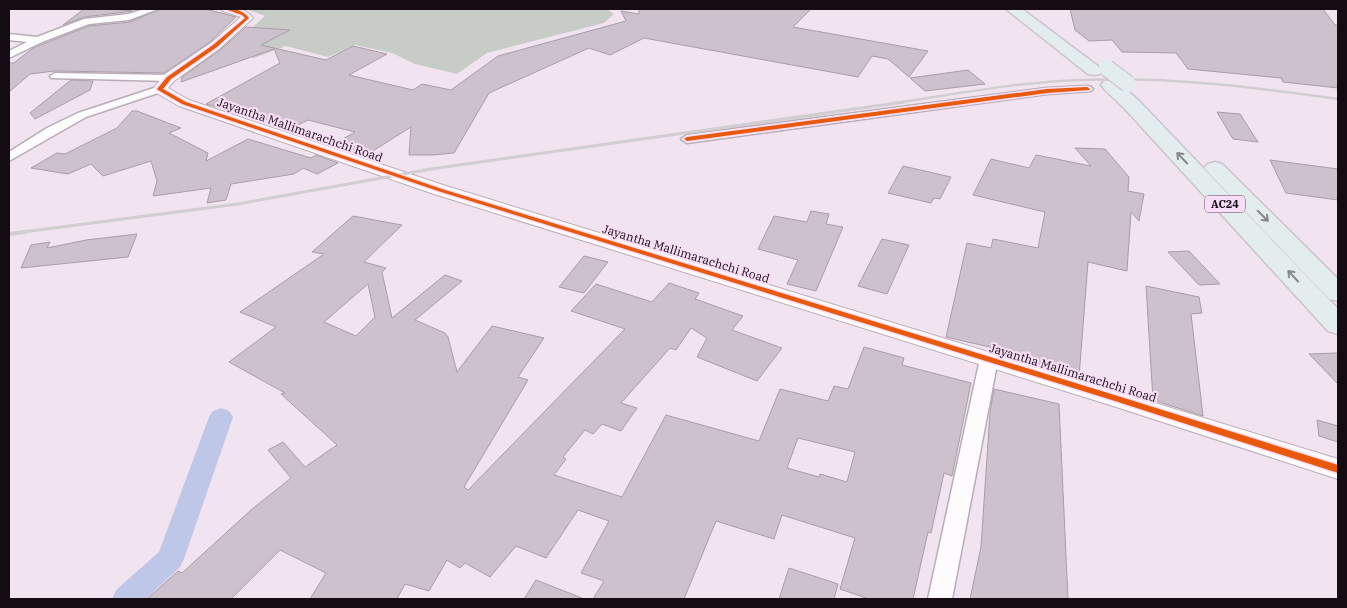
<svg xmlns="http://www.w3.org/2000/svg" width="1347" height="608" viewBox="0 0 1347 608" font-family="'IBM Plex Serif',serif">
<rect width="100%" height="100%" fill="#f2e3f1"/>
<path fill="#c7cdc6" d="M246,9H607L614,14L604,23L487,53L457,74L415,64L392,53L355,45L328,57L286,46L254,58L229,48L265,16Z"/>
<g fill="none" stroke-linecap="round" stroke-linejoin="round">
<path fill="#bec7e7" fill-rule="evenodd" d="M221,408L229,411L233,417L184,559L180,567L146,599H112L116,590L159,552L209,417L213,411Z"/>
</g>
<g fill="#cdc1cd" stroke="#a89da7" fill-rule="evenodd">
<path d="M84,9H111L133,11L84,17L63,25Z"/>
<path d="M160,9H206L236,17L210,42L164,73L55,71L30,74L9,92V63H14L33,48L89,26L130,22Z"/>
<path d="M639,9H811L793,27L928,51L909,77L888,59L872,56L858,77L644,38L610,55L589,48L489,93L454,153L433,155H409L411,127L368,154L359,152L356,154L331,146L355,132L308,120L294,127L206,104L280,63L274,49L181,82L182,77L220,50L246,27L290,30L261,45L326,60L353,46L387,54L349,75L413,90L422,84L451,90L498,56L626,21L621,11L639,14Z"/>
<path d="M1070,9H1323L1335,25H1338V88L1283,82L1281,78L1188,69L1176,53L1122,52L1112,40L1089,41L1075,30Z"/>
<path d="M968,70L985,84L925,91L910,78Z"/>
<path d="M71,80L93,81L90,90L35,119L30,113Z"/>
<path d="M132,111H137L181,128L169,133L208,153L206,161L248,139L311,158L316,155L338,163L317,174L303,168L294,174L231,184L226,200L207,203L211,188L153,196L157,181L151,161L103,176L91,164L68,174L31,168L57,153L65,154L117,128Z"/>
<path d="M1217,112L1240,114L1258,142L1233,139Z"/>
<path d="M1075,148L1105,149L1129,177L1128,191L1144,194L1139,221L1131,212L1127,271L1088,262L1079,377L1012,357V354L994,348L946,337L967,243L991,248L993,239L1038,248L1045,212L973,195L991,159L1029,168L1036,155L1091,166Z"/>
<path d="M1270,160L1338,169V200L1286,193Z"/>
<path d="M903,166L951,177L940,199L934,198L931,203L888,193Z"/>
<path d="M811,211L829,214L826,224L843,227L816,291L787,284L798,260L758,249L774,216L807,222Z"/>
<path d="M353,216L402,225L364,262L386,268L382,272L392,318L445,275L462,281L415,320L445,333L448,337L457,372L492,326L544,338L518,377L528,380L464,487L468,490L625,329L571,311L596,284L652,302L669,283L699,293L695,299L743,316L732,330L782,348L757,381L697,357L707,338L691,328L676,350L670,348L621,403L637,408L621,431L602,424L593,434L585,430L563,457L566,459L554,475L622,497L666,415L759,441L780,389L828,401L834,386L848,389L864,347L904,358L902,365L971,383L952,476L944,473L931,533L928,532L913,599H869L840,589L855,538L782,515L774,539L716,521L684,599H593L604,581L581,573L609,521L578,510L546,558L516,546L490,577L465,563L460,568L447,560L429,591L405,584L397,599H310L326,573L280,550L231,599H147L178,571L182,573L251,510L291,478L268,450L283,442L305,467L337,445L281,394L285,393L229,362L276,327L240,312L324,254L312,252ZM368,284L375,317L356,336L324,322ZM798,438L855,452L847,482L820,474L819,477L787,468Z"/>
<path d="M137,234L128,257L21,268L31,245L50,242L47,248L86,240Z"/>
<path d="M882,239L909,245L887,294L858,286Z"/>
<path d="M1189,251L1220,284L1199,285L1168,252Z"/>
<path d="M584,256L608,262L584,293L559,287Z"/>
<path d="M1146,286L1199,297L1202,313L1191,314L1203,416L1153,400Z"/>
<path d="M1338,353V384L1309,354Z"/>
<path d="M994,389L1059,404L1068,599H970L981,547L990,412Z"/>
<path d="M1317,420L1338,426V442L1319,436Z"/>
<path d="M789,568L838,584L834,599H779Z"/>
<path d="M536,580L582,598L581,599H524Z"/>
</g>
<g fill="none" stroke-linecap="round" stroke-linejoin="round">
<defs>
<g id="minor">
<path d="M145,9H158L129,20L89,24L42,42L9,58V51L27,42L9,40V34L37,37L84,19L128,14Z"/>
<path d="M55,73L169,75L174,78L169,81L51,78L50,76Z"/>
<path d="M160,86L166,89L164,91L86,117L9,161V152L47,128L78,113Z"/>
<path d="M1087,86L1091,87L1093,89L1091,91L1047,94L687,143L681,139L687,135L1047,88Z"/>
<path d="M989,353L995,355L998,359L952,599H928L980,359L983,355Z"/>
</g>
<path id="tertiary" d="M221,9C233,8 245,7 253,18L219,49L174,81L168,88L189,100L446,186L1338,459V479L1110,405L434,194L179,106L155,92L153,89L164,75L211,43L241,17L223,11Z"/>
<g id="primary">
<path d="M1006,9H1022L1103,70L1100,74L1094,75L1088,74Z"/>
<path d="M1110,80L1116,81L1139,101L1338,309V334L1328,331L1125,109L1104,89L1101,85L1104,81Z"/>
<path d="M1215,162L1222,164L1338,279V301L1329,299L1208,172L1204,168L1208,164Z"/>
</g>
</defs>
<use href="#minor" stroke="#b8adb7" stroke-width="3"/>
<use href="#tertiary" stroke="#b8adb7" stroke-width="2"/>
<use href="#primary" stroke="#cbc4cb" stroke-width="3"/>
<use href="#minor" fill="#fdfbfd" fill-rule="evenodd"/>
<use href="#tertiary" fill="#fdfbfd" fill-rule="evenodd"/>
<use href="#primary" fill="#e4edee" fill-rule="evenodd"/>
<path stroke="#d2cdd1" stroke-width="2.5" d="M895,103C956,94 1018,82 1080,80C1166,76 1253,87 1338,99"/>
<path stroke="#d2cdd1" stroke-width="3" d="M15,233L238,204L431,169L904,102"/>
<path stroke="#d2cdd1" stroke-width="4" d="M9,234L25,232"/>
<defs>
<path id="primary-bridge" d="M1107,68L1128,84"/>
</defs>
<use href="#primary-bridge" stroke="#cbc4cb" stroke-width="18" stroke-linecap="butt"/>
<use href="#primary-bridge" stroke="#e4edee" stroke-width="16"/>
<defs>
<g id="cycleway">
<path d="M225,9C234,8 244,11 249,18L217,47L171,79L163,89L186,102L442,189L1121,397L1338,465V473L1115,401L438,191L182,104L158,90L157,89L167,77L213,45L245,18L242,15Z"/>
<path d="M1087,87L1090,89L1089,90L1047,93L687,141L684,139L687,137L1047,89Z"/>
</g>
</defs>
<use href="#cycleway" stroke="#f8ddf6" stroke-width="3"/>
<use href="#cycleway" fill="#e8590c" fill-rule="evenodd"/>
</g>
<defs><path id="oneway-shaft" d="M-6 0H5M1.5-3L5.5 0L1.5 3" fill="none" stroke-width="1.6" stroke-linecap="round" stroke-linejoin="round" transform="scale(1.25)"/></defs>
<g stroke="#86878b">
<use href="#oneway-shaft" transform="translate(1182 158) rotate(-133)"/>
<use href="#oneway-shaft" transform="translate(1263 216) rotate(45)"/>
<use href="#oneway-shaft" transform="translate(1293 276) rotate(-133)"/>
</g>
<g text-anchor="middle" stroke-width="4.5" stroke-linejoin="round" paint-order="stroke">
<rect fill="#f8ddf6" stroke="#584a57" stroke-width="1" x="1205" y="195.5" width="40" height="17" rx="4"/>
<g font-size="11" font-weight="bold" fill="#140b13">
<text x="1225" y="208">AC24</text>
</g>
<g font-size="12" fill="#140b13" stroke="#f8ddf6">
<text transform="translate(300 130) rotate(19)" y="4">Jayantha Mallimarachchi Road</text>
<text transform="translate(686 254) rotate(17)" y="4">Jayantha Mallimarachchi Road</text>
<text transform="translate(1073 373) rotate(17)" y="4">Jayantha Mallimarachchi Road</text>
</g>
</g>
<rect width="1347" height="608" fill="none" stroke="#140b13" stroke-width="20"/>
</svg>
